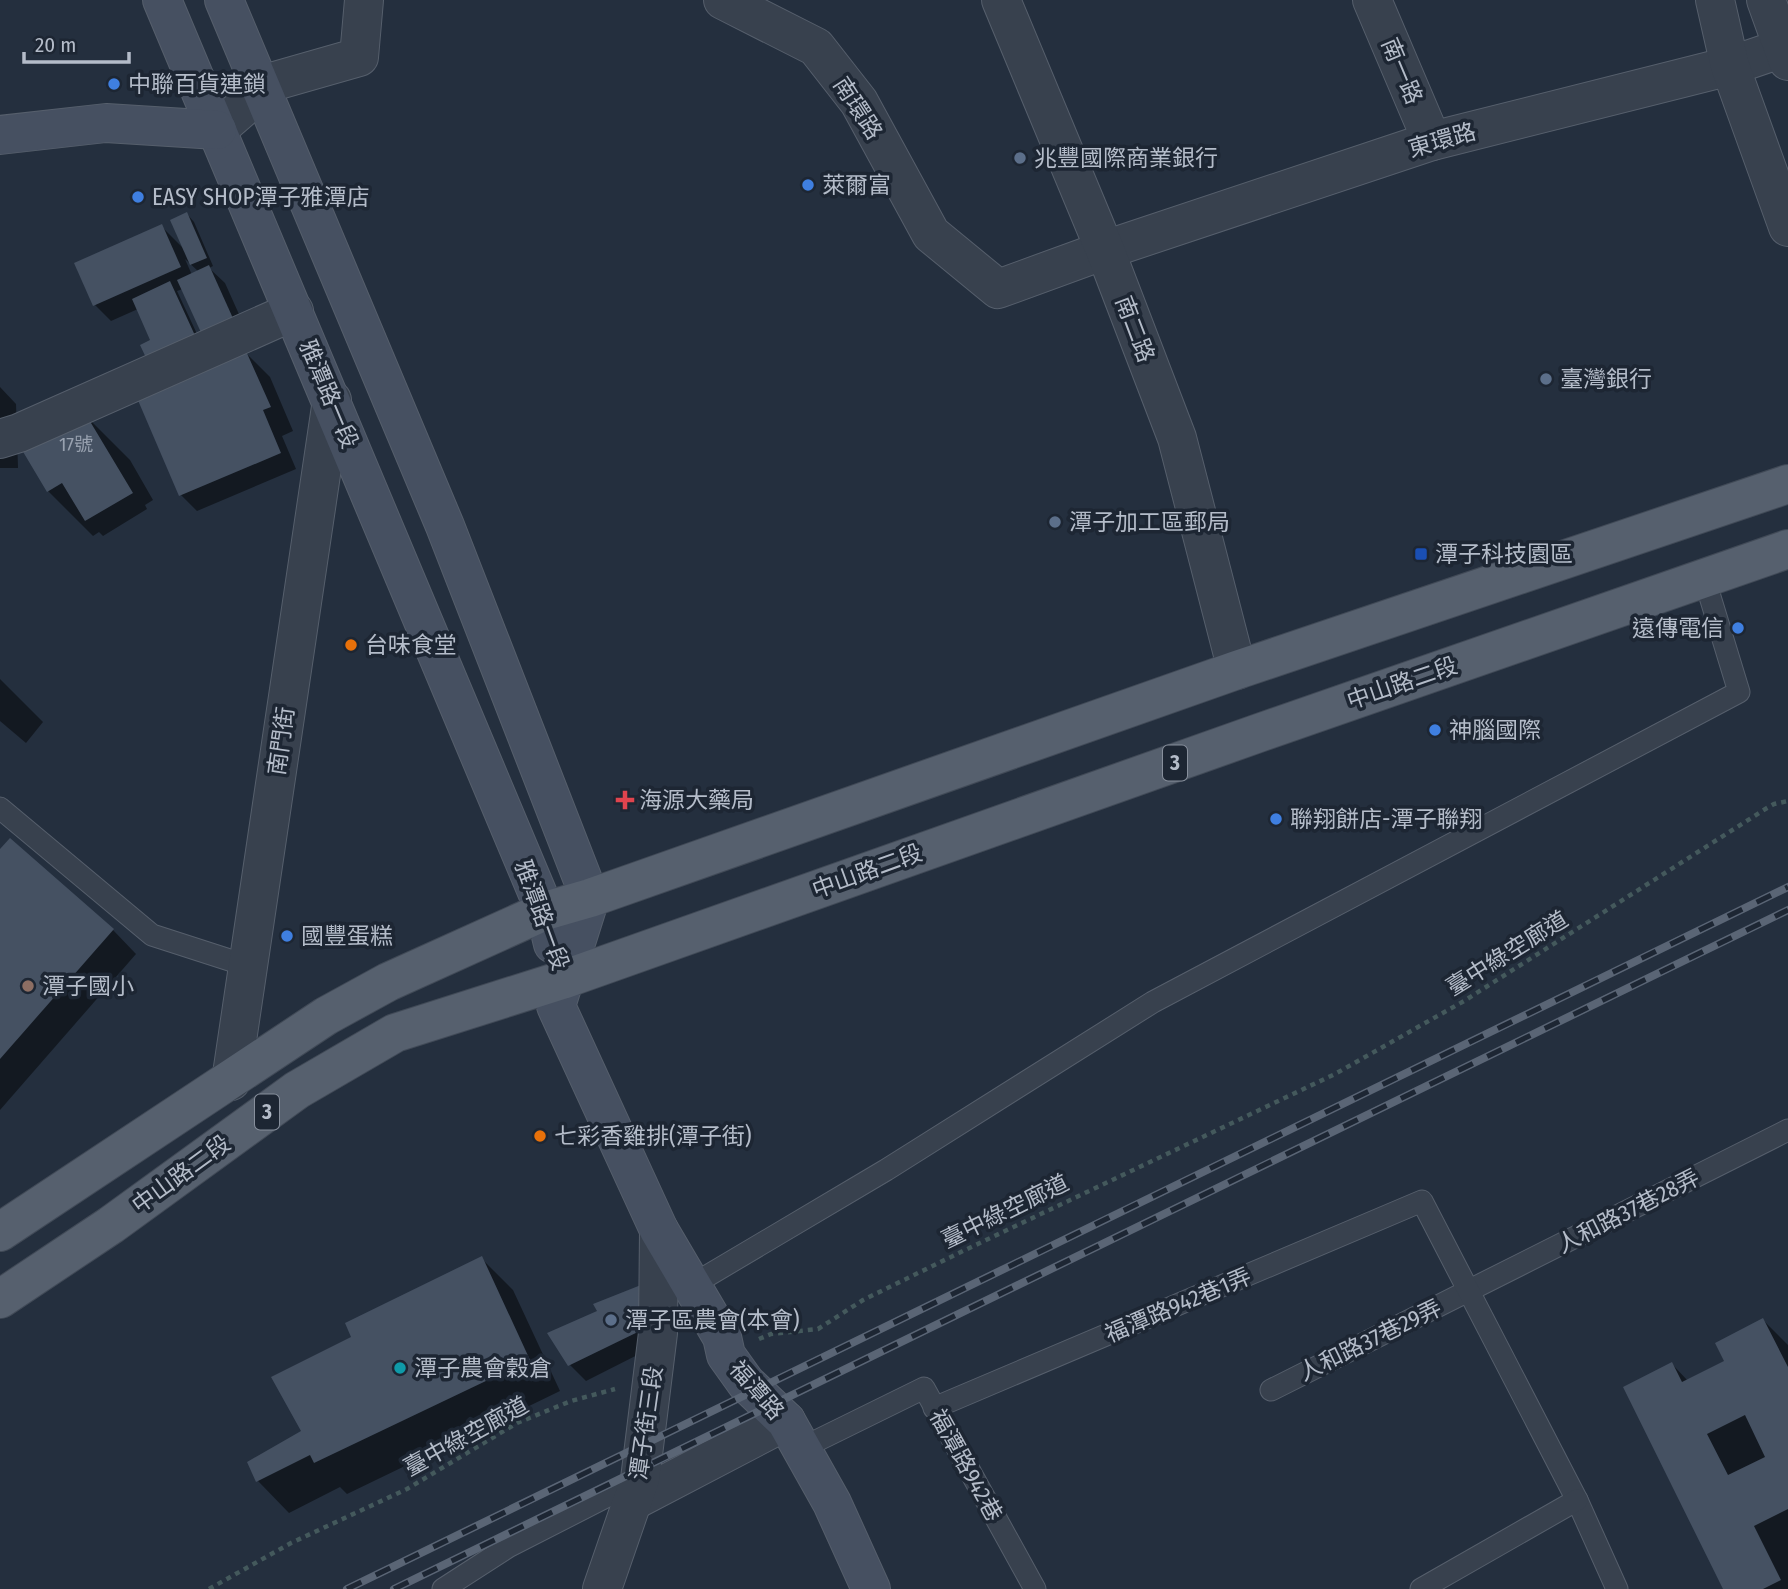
<svg xmlns="http://www.w3.org/2000/svg" width="1788" height="1589" viewBox="0 0 1788 1589" font-family="'Fira Sans Condensed','Noto Sans TC',sans-serif">
<rect width="100%" height="100%" fill="#242f3e"/>
<g fill="#0007" fill-rule="evenodd">
<path d="M187,214L194,222L213,266L209,268L225,283L251,341L183,289L177,291L204,349L153,341L138,309L111,321L95,305L161,226L183,248ZM185,259L199,272L192,275Z"/>
<path d="M246,353L270,377L293,431L282,436L296,469L197,511L181,495L139,399Z"/>
<path d="M0,387L16,404L18,468H0Z"/>
<path d="M85,415L130,460L153,500L145,505L147,509L103,536L99,532L93,536L48,491Z"/>
<path d="M0,679L43,722L26,743L0,721Z"/>
<path d="M0,851L113,930L136,954L0,1110Z"/>
<path d="M481,1258L513,1290L560,1391L347,1494L340,1487L289,1513L258,1481L249,1462L304,1431Z"/>
<path d="M646,1285L659,1344L586,1381L570,1365Z"/>
<path d="M1763,1320L1788,1345V1589H1725L1672,1364L1688,1381L1727,1362Z"/>
</g>
<g fill="#455162" fill-rule="evenodd">
<path d="M187,212L207,258L190,265L170,220Z"/>
<path d="M162,224L181,267L93,306L74,263Z"/>
<path d="M209,265L236,325L204,339L177,280Z"/>
<path d="M170,281L198,342L149,364L140,345L150,340L132,299Z"/>
<path d="M246,351L271,407L263,410L281,453L179,496L137,398Z"/>
<path d="M85,413L133,493L85,521L62,483L47,492L22,450Z"/>
<path d="M10,838L114,929L0,1059V849Z"/>
<path d="M482,1256L530,1360L314,1463L310,1455L256,1482L247,1462L301,1431L271,1377L351,1337L345,1323Z"/>
<path d="M646,1283L644,1329L568,1366L547,1333L597,1311L593,1304Z"/>
<path d="M1763,1318L1788,1367V1509L1754,1526L1781,1580L1763,1589H1723L1623,1387L1672,1362L1682,1382L1724,1361L1715,1343ZM1745,1415L1765,1457L1728,1475L1707,1434Z"/>
</g>
<g fill="none" stroke-linecap="round" stroke-linejoin="round">
<defs>
<g id="lane">
<path d="M0,808L152,935L248,966"/>
<path d="M692,1285L886,1170L1153,1002L1739,692L1704,577"/>
<path d="M1271,1390L1788,1130"/>
<path d="M934,1408L1422,1201L1577,1500L1617,1589"/>
<path d="M800,1449L924,1388L1035,1589"/>
<path d="M443,1589L508,1547L639,1480"/>
<path d="M1421,1589L1577,1500"/>
</g>
<g id="street">
<path d="M723,0L816,47L859,102L931,234L998,289L1105,250L1432,141L1730,66L1783,48"/>
<path d="M1001,0L1105,250L1177,438L1237,670"/>
<path d="M1372,0L1432,141"/>
<path d="M1715,0L1730,66L1788,227"/>
<path d="M1766,0L1788,61"/>
<path d="M217,130L240,110L261,85L359,57L364,0"/>
<path d="M0,439L19,433L294,311"/>
<path d="M231,1081L332,400"/>
<path d="M633,1501L786,1421"/>
<path d="M602,1589L640,1479L658,1333L659,1230"/>
</g>
<g id="secondary">
<path d="M162,0L545,911L553,944"/>
<path d="M224,0L445,526L590,898L556,1006L659,1230L722,1337L726,1355L746,1383L786,1421L832,1503L871,1589"/>
<path d="M0,135L106,123L217,130"/>
</g>
<g id="primary">
<path d="M0,1232L326,1016L388,982L545,911L590,898L1237,670L1788,484"/>
<path d="M0,1299L111,1225L297,1090L395,1033L562,980L1256,734L1788,549"/>
</g>
</defs>
<use href="#lane" stroke="#565f6c" stroke-width="23"/>
<use href="#street" stroke="#565f6c" stroke-width="40"/>
<use href="#secondary" stroke="#565f6c" stroke-width="40"/>
<use href="#primary" stroke="#414a57" stroke-width="40"/>
<g stroke="#44595c" stroke-width="4.5" stroke-dasharray="5 5" stroke-linecap="butt">
<path d="M759,1339L771,1334L818,1329L863,1300L963,1251L1335,1074L1464,1001L1767,808L1774,804L1788,801"/>
<path d="M209,1589L291,1543L407,1489L517,1423L571,1401L615,1389"/>
</g>
<use href="#lane" stroke="#38414e" stroke-width="21"/>
<use href="#street" stroke="#38414e" stroke-width="38"/>
<use href="#secondary" stroke="#465061" stroke-width="38"/>
<use href="#primary" stroke="#56606e" stroke-width="38"/>
<defs>
<g id="rail">
<path d="M347,1589L1788,887"/>
<path d="M394,1589L1788,910"/>
</g>
</defs>
<use href="#rail" stroke="#5a6575" stroke-width="8"/>
<use href="#rail" stroke="#1d2633" stroke-width="5" stroke-dasharray="16" stroke-linecap="butt"/>
</g>
<g fill="#3f7fe0" stroke="#1d2633" stroke-width="2.5">
<circle cx="114" cy="84" r="7"/>
<circle cx="808" cy="185" r="7"/>
<circle cx="138" cy="197" r="7"/>
<circle cx="1738" cy="628" r="7"/>
<circle cx="1435" cy="730" r="7"/>
<circle cx="1276" cy="819" r="7"/>
<circle cx="287" cy="936" r="7"/>
</g>
<g fill="#5c6f8a" stroke="#1d2633" stroke-width="2.5">
<circle cx="1020" cy="158" r="7"/>
<circle cx="1546" cy="379" r="7"/>
<circle cx="1055" cy="522" r="7"/>
<circle cx="611" cy="1320" r="7"/>
</g>
<rect fill="#1a4fb4" stroke="#1d2633" stroke-width="2.5" x="1414" y="547" width="14" height="14" rx="3.5"/>
<g fill="#e8710a" stroke="#1d2633" stroke-width="2.5">
<circle cx="351" cy="645" r="7"/>
<circle cx="540" cy="1136" r="7"/>
</g>
<path fill="#e0444e" stroke="#1d2633" stroke-width="2.5" d="M621.5 789.5h7v7h7v7h-7v7h-7v-7h-7v-7h7z"/>
<circle fill="#8d6e63" stroke="#1d2633" stroke-width="2.5" cx="28" cy="986" r="7"/>
<circle fill="#0f9aa8" stroke="#1d2633" stroke-width="2.5" cx="400" cy="1368" r="7"/>
<g text-anchor="middle" stroke-width="7" stroke-linejoin="round" paint-order="stroke">
<g font-size="19" fill="#98a1af">
<text x="76" y="451">17號</text>
</g>
<g fill="#1d2633" stroke="#878f9c" stroke-width="2">
<rect x="1163" y="745.5" width="24" height="35" rx="5"/>
<rect x="255" y="1094.5" width="24" height="35" rx="5"/>
</g>
<g font-size="21" font-weight="bold" fill="#b4bcc9">
<text x="1175" y="770">3</text>
<text x="267" y="1119">3</text>
</g>
<g font-size="23" fill="#b4bcc9" stroke="#1d2633">
<text transform="translate(1402 71) rotate(67)" y="8">南一路</text>
<text transform="translate(858 108) rotate(57)" y="8">南環路</text>
<text transform="translate(1442 140) rotate(-16)" y="8">東環路</text>
<text transform="translate(1135 329) rotate(69)" y="8">南二路</text>
<text transform="translate(329 394) rotate(67)" y="8">雅潭路一段</text>
<text transform="translate(1402 683) rotate(-19)" y="8">中山路二段</text>
<text transform="translate(281 741) rotate(-82)" y="8">南門街</text>
<text transform="translate(867 871) rotate(-20)" y="8">中山路二段</text>
<text transform="translate(542 915) rotate(70)" y="8">雅潭路一段</text>
<text transform="translate(1507 953) rotate(-32)" y="8">臺中綠空廊道</text>
<text transform="translate(181 1174) rotate(-36)" y="8">中山路二段</text>
<text transform="translate(1005 1211) rotate(-26)" y="8">臺中綠空廊道</text>
<text transform="translate(1628 1211) rotate(-27)" y="8">人和路37巷28弄</text>
<text transform="translate(1178 1305) rotate(-23)" y="8">福潭路942巷1弄</text>
<text transform="translate(1370 1340) rotate(-26)" y="8">人和路37巷29弄</text>
<text transform="translate(757 1390) rotate(49)" y="8">福潭路</text>
<text transform="translate(646 1423) rotate(-82)" y="8">潭子街三段</text>
<text transform="translate(466 1436) rotate(-29)" y="8">臺中綠空廊道</text>
<text transform="translate(966 1465) rotate(61)" y="8">福潭路942巷</text>
</g>
<g font-size="23" fill="#b4bcc9" stroke="#1d2633" text-anchor="start">
<text x="128" y="92">中聯百貨連鎖</text>
<text x="1034" y="166">兆豐國際商業銀行</text>
<text x="822" y="193">萊爾富</text>
<text x="152" y="205">EASY SHOP潭子雅潭店</text>
<text x="1560" y="387">臺灣銀行</text>
<text x="1069" y="530">潭子加工區郵局</text>
<text x="1435" y="562">潭子科技園區</text>
<text x="1724" y="636" text-anchor="end">遠傳電信</text>
<text x="365" y="653">台味食堂</text>
<text x="1449" y="738">神腦國際</text>
<text x="639" y="808">海源大藥局</text>
<text x="1290" y="827">聯翔餅店-潭子聯翔</text>
<text x="301" y="944">國豐蛋糕</text>
<text x="42" y="994">潭子國小</text>
<text x="554" y="1144">七彩香雞排(潭子街)</text>
<text x="625" y="1328">潭子區農會(本會)</text>
<text x="414" y="1376">潭子農會穀倉</text>
</g>
</g>
<path d="M24 52v10h105v-10" fill="none" stroke="#b4bcc9" stroke-width="3.5"/>
<text x="35" y="52" font-size="21" fill="#b4bcc9" stroke="#1d2633" stroke-width="5" paint-order="stroke">20 m</text>
</svg>
